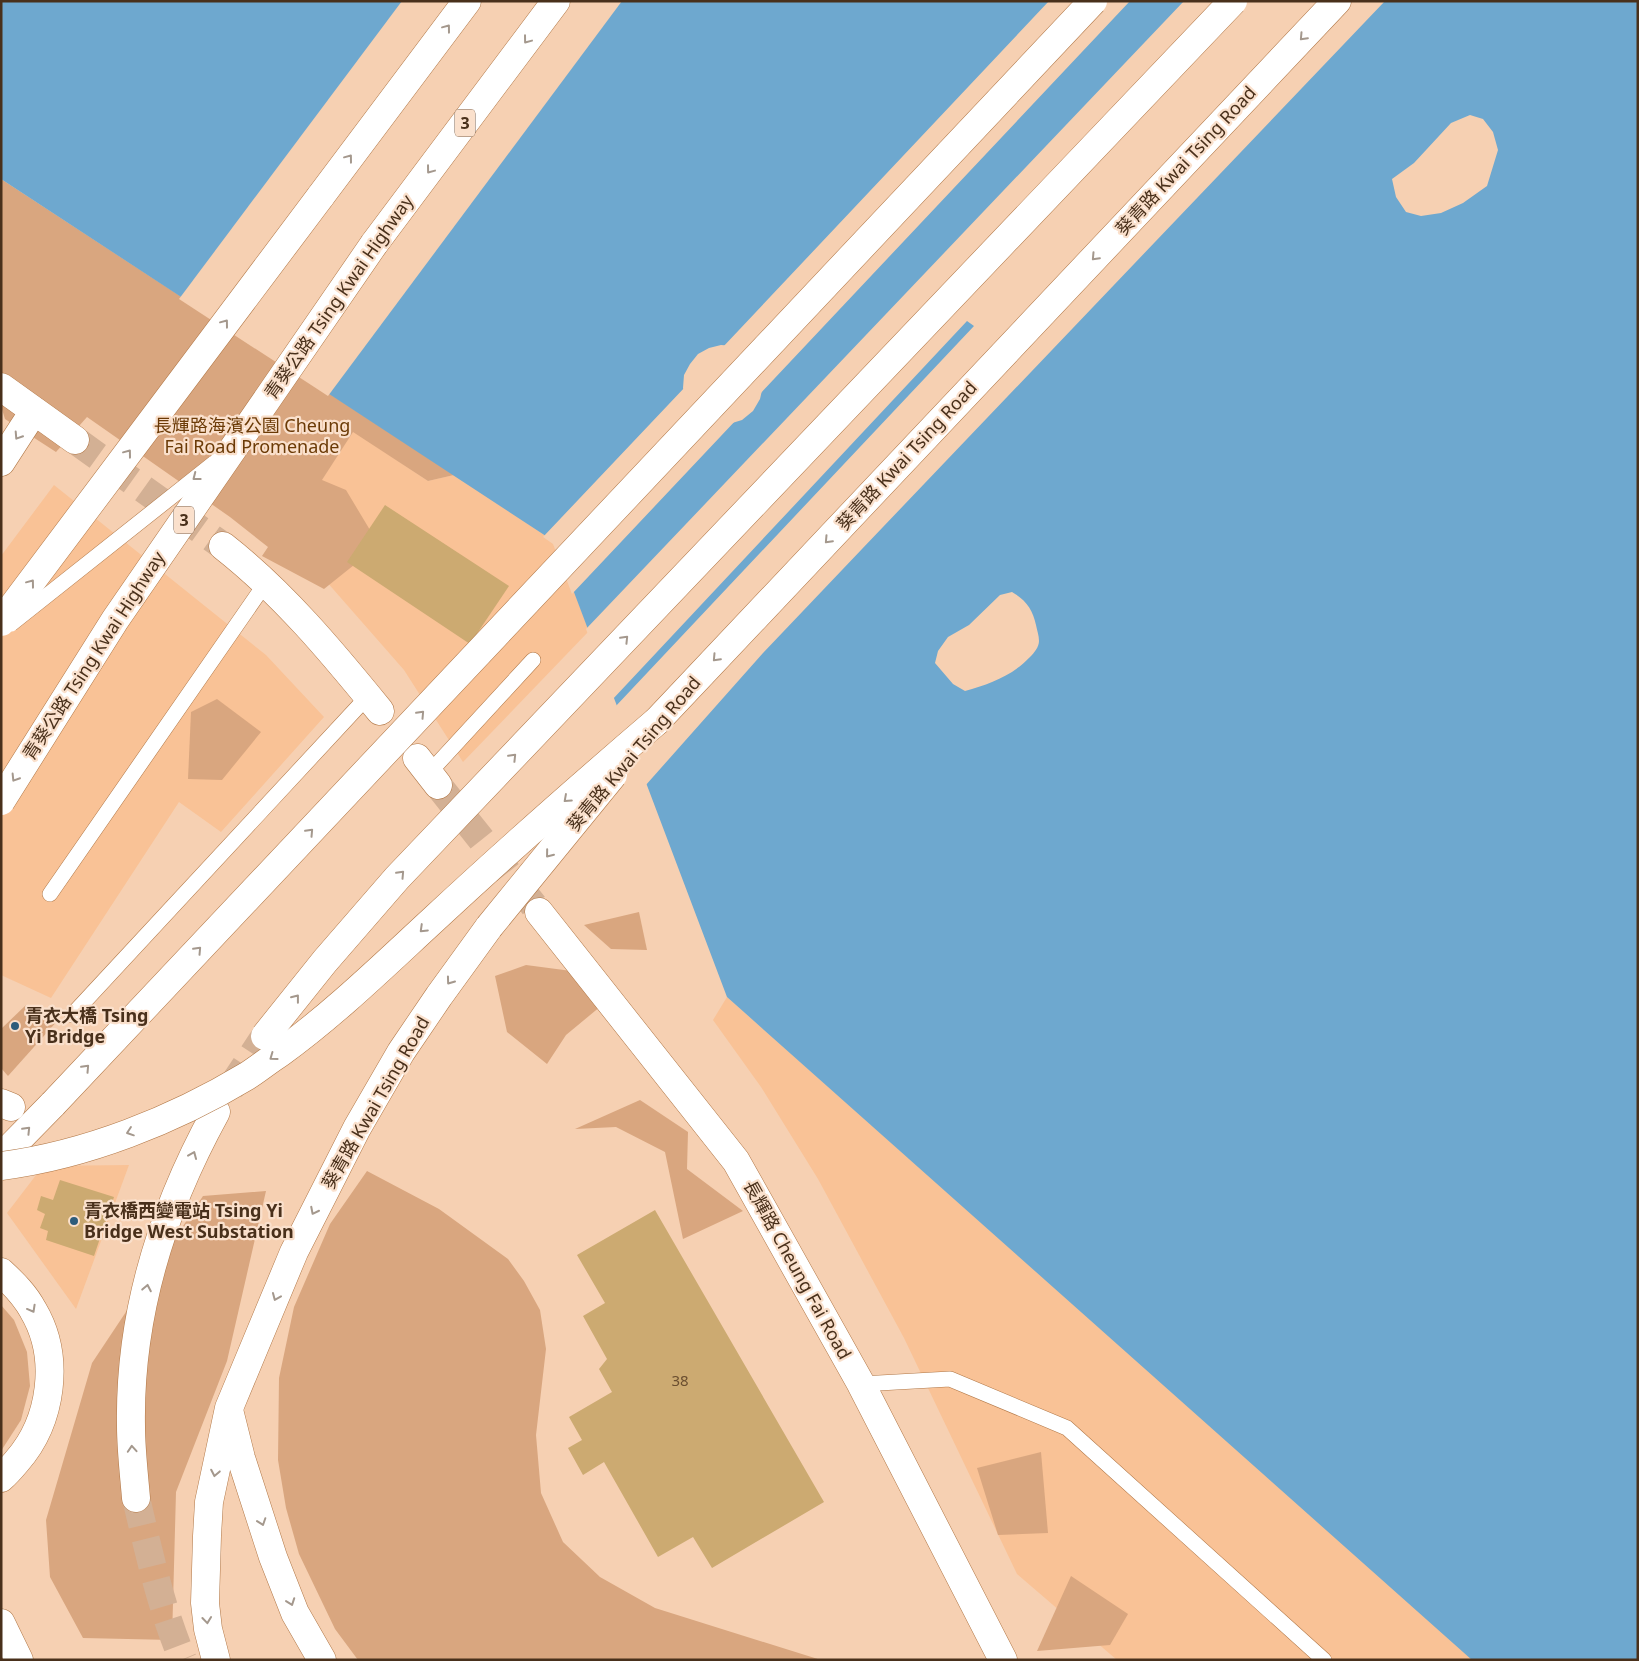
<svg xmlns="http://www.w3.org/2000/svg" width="1639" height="1661" viewBox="0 0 1639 1661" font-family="'Noto Sans','Noto Sans TC',sans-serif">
<rect width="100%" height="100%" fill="#f6d0b2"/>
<g fill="#f9c296">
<path d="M353,431L428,481L454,475L555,542L589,631L463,762L404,670L326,581L282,542Z"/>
<path d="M54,485L266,655L324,717L221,832L179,802L51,998L1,975V556Z"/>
<path d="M727,997L1065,1297L1638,1660H1117L1017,1574L904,1338L818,1179L761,1087L713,1020Z"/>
<path d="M129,1165L76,1309L7,1213L43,1166Z"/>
</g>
<g fill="#d9a67f">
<path d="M1,179L454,475L428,481L353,432L322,480L346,490L379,545L324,589L262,556L268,547L230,517L87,417L56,452L5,419L1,406Z"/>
<path d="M217,699L261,732L222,780L188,779L191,712Z"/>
<path d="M639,912L647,950L611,949L584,925Z"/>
<path d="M526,965L579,972L601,1006L566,1035L547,1064L507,1032L495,976Z"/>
<path d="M26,1005L59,1019L8,1076L1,1068V1029Z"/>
<path d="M640,1100L688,1132L687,1169L743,1211L683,1239L665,1152L616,1127L575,1129Z"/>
<path d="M367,1171L439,1209L508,1259L524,1281L540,1310L546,1349L536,1435L541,1493L563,1542L600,1577L655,1608L821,1660H358L335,1629L299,1554L286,1508L278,1460L279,1378L294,1307L330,1224Z"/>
<path d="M266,1191L227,1361L176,1492L172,1640L83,1638L50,1577L46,1520L92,1363L203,1196Z"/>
<path d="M1,1305L14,1320L27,1352L30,1386L21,1420L1,1451Z"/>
<path d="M1041,1452L1048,1533L998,1535L977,1468Z"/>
<path d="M1071,1576L1128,1614L1110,1645L1037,1651Z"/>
</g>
<path fill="#6ea8cf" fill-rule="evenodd" d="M1,1H1638V1660H1472L727,997L555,542L1,179ZM1470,115L1483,119L1493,132L1498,150L1487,186L1463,203L1441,213L1421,216L1406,212L1396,197L1392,179L1414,163L1451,123ZM721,345L733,346L755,361L763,386L760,399L753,411L742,420L729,424L703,419L686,400L683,388L684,375L690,364L698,354L709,348ZM1012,592C1026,600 1033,610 1036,625C1037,630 1039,636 1039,641C1039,647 1034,653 1030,657C1012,676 989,684 965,691L953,684L935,663L938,651L948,637L969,625L1000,595Z"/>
<g fill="#f6d0b2">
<path d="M402,1H622L328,396L179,299Z"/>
<path d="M1049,1H1130L758,396L760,386L759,374L743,354L733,349L722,348Z"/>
<path d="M1184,1H1385L862,549L763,653L645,786L615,707L974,326L967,321L612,700L586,629Z"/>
<path d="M686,386L689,399L695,409L704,417L716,421H729L737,419L572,594L553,544L543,537Z"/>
</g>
<g fill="#ccaa71">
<path d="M385,505L509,586L470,644L347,562Z"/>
<path d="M60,1180L114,1197L94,1256L46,1240L48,1231L40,1228L45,1214L37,1210L41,1196L53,1200Z"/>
<path d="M655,1210L824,1502L712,1568L693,1537L658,1557L604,1462L583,1475L568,1448L582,1440L569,1417L612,1392L599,1369L607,1359L583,1316L605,1303L577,1255Z"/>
</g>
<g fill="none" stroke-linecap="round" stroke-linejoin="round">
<g stroke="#d3b094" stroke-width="28" stroke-dasharray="28 14" stroke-linecap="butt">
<path d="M75,440L223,546"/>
<path d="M438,785L539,912"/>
</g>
<g stroke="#d3b094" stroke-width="28" stroke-dasharray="28 14" stroke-linecap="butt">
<path d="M230,1089L265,1036"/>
<path d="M136,1498C149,1553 161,1608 183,1660"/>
</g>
<defs>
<g id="lane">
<path d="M429,773L533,660"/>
<path d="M50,894L265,584"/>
<path d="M72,1015L368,696"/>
<path d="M861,1384L950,1379L1067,1428L1324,1660"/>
</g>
<g id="street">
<path d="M1,387L75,440"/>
<path d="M1,462L34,411"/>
<path d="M223,546C283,593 332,652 380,711"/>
<path d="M417,758L438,785"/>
<path d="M539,912L736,1161L861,1384L1003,1660"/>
<path d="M1,1103L11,1107"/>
</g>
<g id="primary">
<path d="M657,721L1337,1"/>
<path d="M1,1157L53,1104"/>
<path d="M1,1272C14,1284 25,1295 33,1310C61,1357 52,1421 17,1461C12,1467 7,1473 1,1478"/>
<path d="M230,1414L241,1458L273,1557L295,1613L322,1660"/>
<path d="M136,1498C134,1474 131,1450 131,1426C129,1315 163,1208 216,1112"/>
<path d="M1,1623L19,1660"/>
<path d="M216,1660L208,1629L205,1603L207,1536L209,1502L229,1408L294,1252L357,1128L401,1052L439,996L489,927"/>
</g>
<g id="highway">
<path d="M320,197L467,1"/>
<path d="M374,244L556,1"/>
</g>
</defs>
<use href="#lane" stroke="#b17746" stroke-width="16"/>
<use href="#street" stroke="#b17746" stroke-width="29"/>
<use href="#primary" stroke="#b17746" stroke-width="29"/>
<use href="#highway" stroke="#b17746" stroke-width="29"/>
<use href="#lane" stroke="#fff" stroke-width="15"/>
<use href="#street" stroke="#fff" stroke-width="28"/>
<use href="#primary" stroke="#fff" stroke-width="28"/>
<use href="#highway" stroke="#fff" stroke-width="28"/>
<defs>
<path id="lane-bridge" d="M11,624L214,463"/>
<g id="primary-bridge">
<path d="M489,927L613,775"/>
<path d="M265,1036L325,961L397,878L1233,1"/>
<path d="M53,1104L1093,1"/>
<path d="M1,1166C86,1155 174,1120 247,1076C258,1069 269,1060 280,1053C335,1013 383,966 433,920C506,852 581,786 657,721"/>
</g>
<g id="highway-bridge">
<path d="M1,622L320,197"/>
<path d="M1,801L115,620L374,244"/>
</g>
</defs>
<use href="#lane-bridge" stroke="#b17746" stroke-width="16" stroke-linecap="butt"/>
<use href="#primary-bridge" stroke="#b17746" stroke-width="29" stroke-linecap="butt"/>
<use href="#highway-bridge" stroke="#b17746" stroke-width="29" stroke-linecap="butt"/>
<use href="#lane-bridge" stroke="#fff" stroke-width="15"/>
<use href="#primary-bridge" stroke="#fff" stroke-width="28"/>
<use href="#highway-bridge" stroke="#fff" stroke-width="28"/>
</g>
<defs><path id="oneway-chevron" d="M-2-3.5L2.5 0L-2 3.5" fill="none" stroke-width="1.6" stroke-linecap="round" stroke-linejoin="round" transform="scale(1.25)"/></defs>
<g stroke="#a4988d">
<use href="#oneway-chevron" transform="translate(447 28) rotate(-53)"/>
<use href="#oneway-chevron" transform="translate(1303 37) rotate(133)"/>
<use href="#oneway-chevron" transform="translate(527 40) rotate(127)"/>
<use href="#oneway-chevron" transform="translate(349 158) rotate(-53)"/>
<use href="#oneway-chevron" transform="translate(430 170) rotate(127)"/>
<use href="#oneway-chevron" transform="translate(1095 257) rotate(133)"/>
<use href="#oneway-chevron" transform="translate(225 323) rotate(-53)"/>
<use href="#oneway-chevron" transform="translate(18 436) rotate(123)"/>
<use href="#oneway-chevron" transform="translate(128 453) rotate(-53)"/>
<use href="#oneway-chevron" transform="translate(196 477) rotate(142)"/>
<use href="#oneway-chevron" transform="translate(828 540) rotate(133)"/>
<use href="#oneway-chevron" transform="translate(31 583) rotate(-53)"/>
<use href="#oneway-chevron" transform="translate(625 639) rotate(-46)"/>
<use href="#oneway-chevron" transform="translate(716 658) rotate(133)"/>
<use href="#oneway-chevron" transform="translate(421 714) rotate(-47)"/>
<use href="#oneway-chevron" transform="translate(513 757) rotate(-46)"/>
<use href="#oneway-chevron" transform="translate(15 778) rotate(122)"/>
<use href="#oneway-chevron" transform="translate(567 799) rotate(138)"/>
<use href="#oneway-chevron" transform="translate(310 832) rotate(-47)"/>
<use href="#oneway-chevron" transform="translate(549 854) rotate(129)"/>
<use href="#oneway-chevron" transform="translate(401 874) rotate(-47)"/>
<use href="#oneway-chevron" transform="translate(423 929) rotate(136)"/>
<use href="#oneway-chevron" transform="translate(198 950) rotate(-47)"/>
<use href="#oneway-chevron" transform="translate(450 981) rotate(126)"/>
<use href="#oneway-chevron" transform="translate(296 998) rotate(-52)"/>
<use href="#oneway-chevron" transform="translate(273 1057) rotate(144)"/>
<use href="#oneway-chevron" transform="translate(86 1068) rotate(-47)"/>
<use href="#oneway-chevron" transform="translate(27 1130) rotate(-46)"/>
<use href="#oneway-chevron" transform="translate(130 1132) rotate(161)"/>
<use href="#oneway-chevron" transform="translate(193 1155) rotate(-67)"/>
<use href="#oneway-chevron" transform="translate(314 1211) rotate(117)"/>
<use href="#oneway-chevron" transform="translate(147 1288) rotate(-79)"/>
<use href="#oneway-chevron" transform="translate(276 1297) rotate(113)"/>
<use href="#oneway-chevron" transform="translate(32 1309) rotate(61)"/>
<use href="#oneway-chevron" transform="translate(132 1449) rotate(-94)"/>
<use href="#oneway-chevron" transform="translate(215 1473) rotate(101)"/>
<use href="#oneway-chevron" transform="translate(262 1522) rotate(71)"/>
<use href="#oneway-chevron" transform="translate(291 1602) rotate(70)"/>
<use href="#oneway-chevron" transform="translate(207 1620) rotate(84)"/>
</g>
<g fill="#2d5c7b" stroke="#fae0cc" stroke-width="2">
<circle cx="15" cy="1026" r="5"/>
<circle cx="74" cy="1221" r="5"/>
</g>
<g text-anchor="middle" stroke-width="4.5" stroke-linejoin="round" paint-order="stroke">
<g font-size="15" fill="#6a4e30">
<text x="680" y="1386">38</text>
</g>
<g fill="#fae0cc" stroke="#7e6550" stroke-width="1">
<rect x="455" y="109.5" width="20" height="27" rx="4"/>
<rect x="174" y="506.5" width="20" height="27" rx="4"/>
</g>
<g font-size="16" font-weight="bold" fill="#49301b">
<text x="465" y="129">3</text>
<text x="184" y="526">3</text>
</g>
<g font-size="18" fill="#49301b" stroke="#fae0cc">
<text transform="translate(1186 161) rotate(-47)" y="6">葵青路 Kwai Tsing Road</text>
<text transform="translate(339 297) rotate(-55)" y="6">青葵公路 Tsing Kwai Highway</text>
<text transform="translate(907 456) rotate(-47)" y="6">葵青路 Kwai Tsing Road</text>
<text transform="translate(94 656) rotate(-57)" y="6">青葵公路 Tsing Kwai Highway</text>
<text transform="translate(634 754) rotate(-50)" y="6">葵青路 Kwai Tsing Road</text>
<text transform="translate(376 1103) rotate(-60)" y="6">葵青路 Kwai Tsing Road</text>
<text transform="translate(797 1270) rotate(61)" y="6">長輝路 Cheung Fai Road</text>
</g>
<g font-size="18" fill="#6b3a06" stroke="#fae0cc">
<text x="252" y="432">長輝路海濱公園 Cheung<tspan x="252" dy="21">Fai Road Promenade</tspan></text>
</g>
<g font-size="18" font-weight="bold" fill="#49301b" stroke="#fae0cc" text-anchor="start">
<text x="25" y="1022">青衣大橋 Tsing<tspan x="25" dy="21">Yi Bridge</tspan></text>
<text x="84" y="1217">青衣橋西變電站 Tsing Yi<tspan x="84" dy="21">Bridge West Substation</tspan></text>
</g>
</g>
<rect width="1639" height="1661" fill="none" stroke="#49301b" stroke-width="5"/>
</svg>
